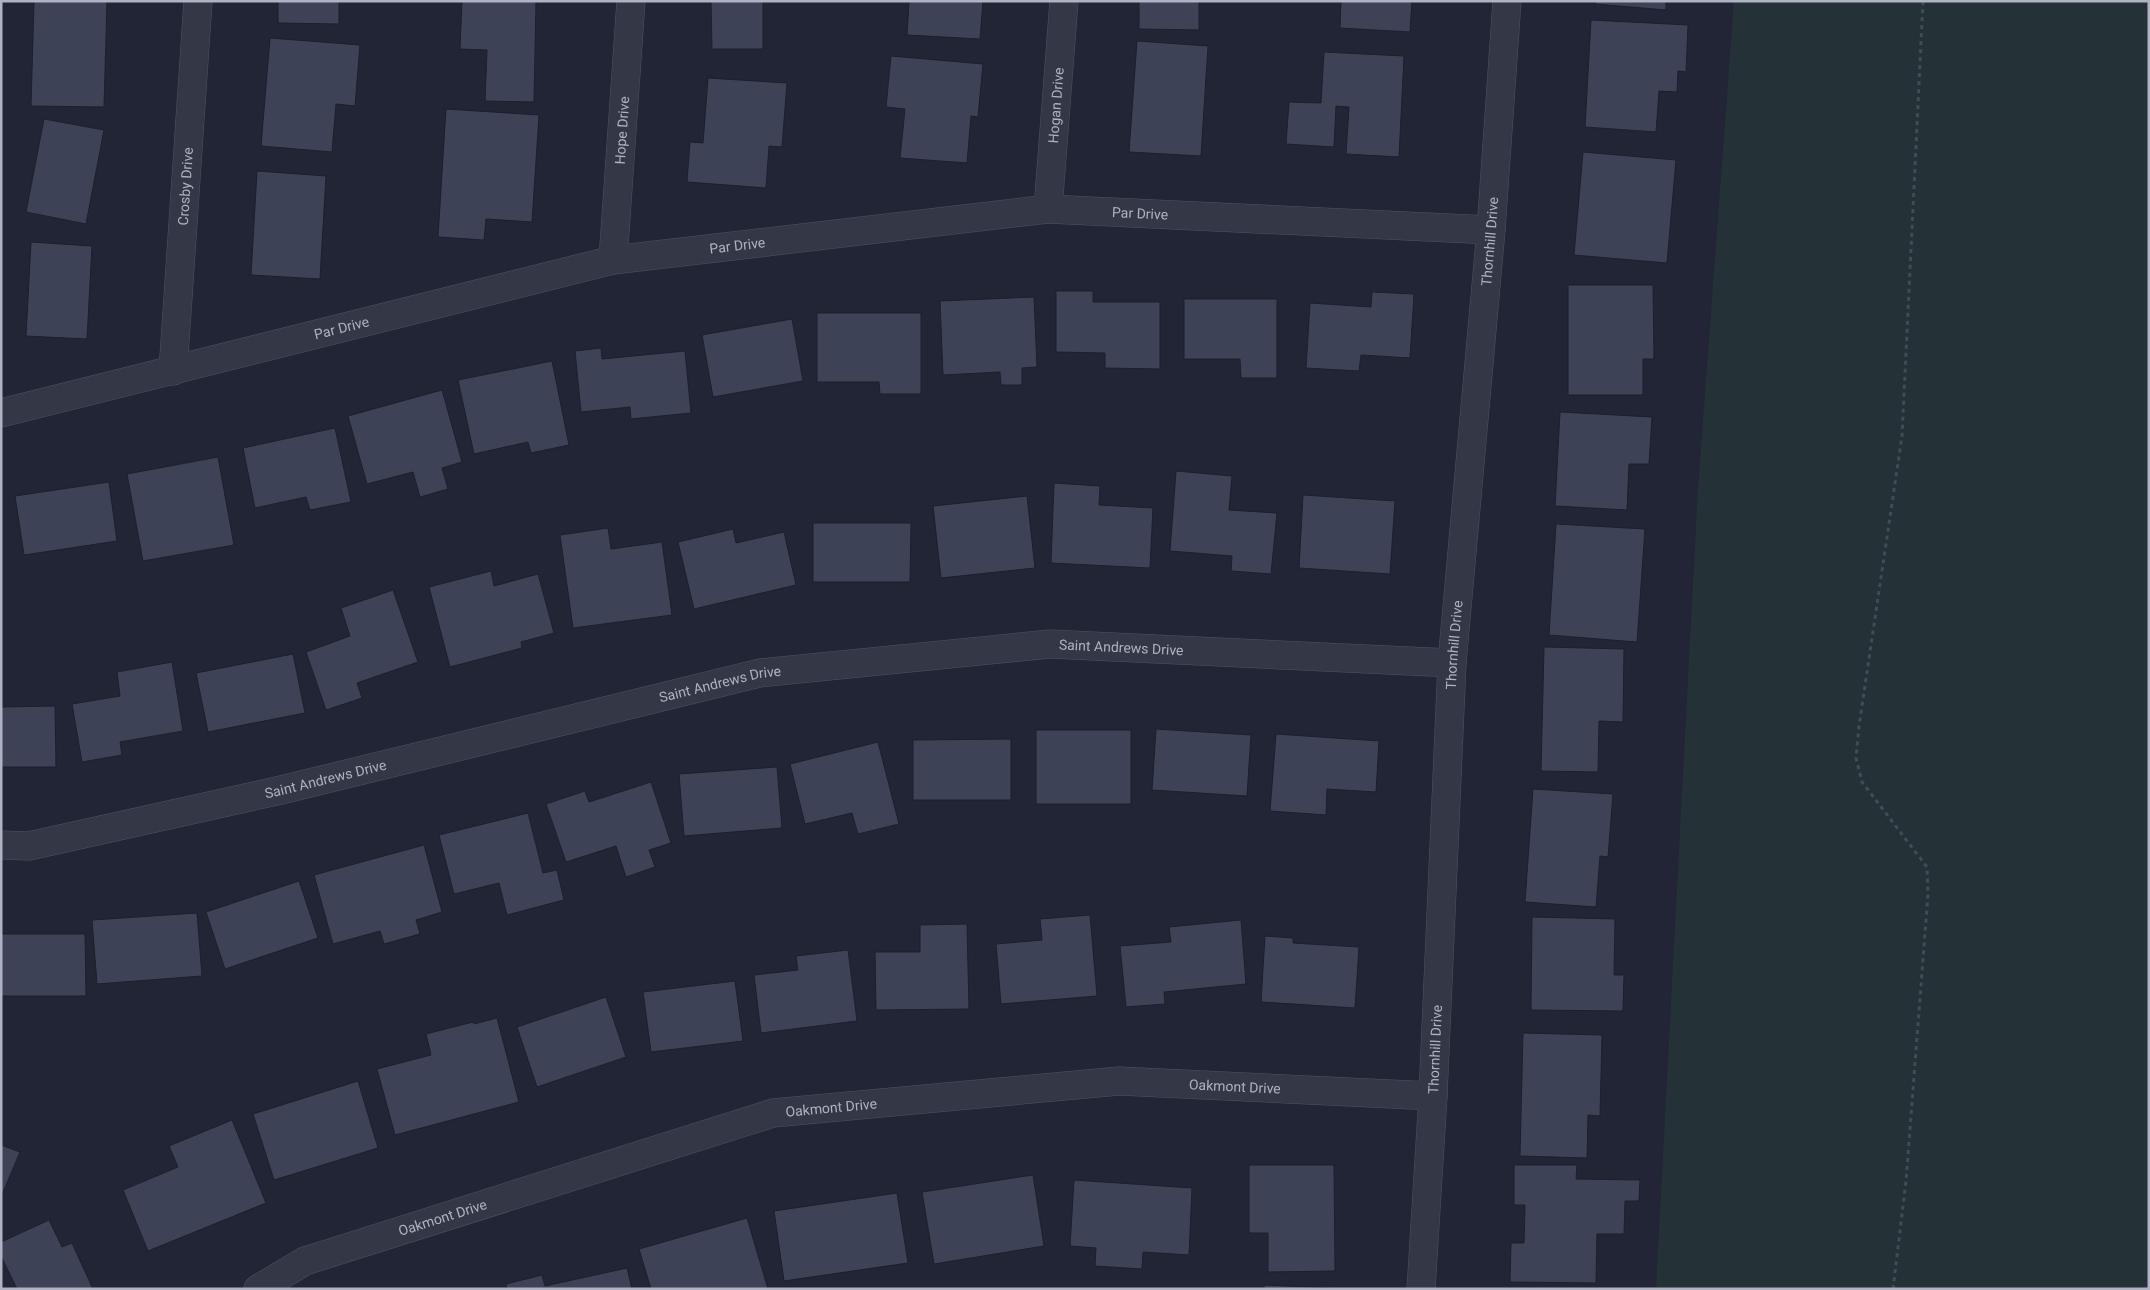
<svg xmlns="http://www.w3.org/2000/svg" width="2150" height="1290" viewBox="0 0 2150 1290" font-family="Roboto,sans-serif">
<rect width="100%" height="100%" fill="#212535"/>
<path fill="#243237" d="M1734,1H2149V1289H1656L1698,488Z"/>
<g fill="#3d4256" stroke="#1c1f2c">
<path d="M34,1H107L104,107L31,106Z"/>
<path d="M278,1H339V24L278,23Z"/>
<path d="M462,1H536L534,102L485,101L487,50L460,49Z"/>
<path d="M711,1H777H763V49H712Z"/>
<path d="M909,1H983L980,39L907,35Z"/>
<path d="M1139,1H1199V30L1139,29Z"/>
<path d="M1341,1H1412L1410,32L1340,28Z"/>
<path d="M1596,1H1666V10L1595,4Z"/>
<path d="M1591,20L1688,25L1686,72L1678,71L1677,92L1659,91L1656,132L1585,127Z"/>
<path d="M270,38L360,45L355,106L336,104L332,152L261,146Z"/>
<path d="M1137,41L1208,46L1201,156L1129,152Z"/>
<path d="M1324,52L1404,56L1399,157L1346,154L1349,107L1336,106L1334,147L1286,144L1289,102L1321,103Z"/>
<path d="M891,56L983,64L978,117L971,116L967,163L900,158L905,109L886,107Z"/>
<path d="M708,78L787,83L782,147L769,146L766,188L687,182L690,142L703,143Z"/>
<path d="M446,109L539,115L532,222L486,219L484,240L438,237Z"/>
<path d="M44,119L104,130L86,224L26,212Z"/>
<path d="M1583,152L1676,160L1667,263L1574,255Z"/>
<path d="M257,171L326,176L320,279L251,275Z"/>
<path d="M31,242L92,246L87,339L26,336Z"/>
<path d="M1568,285H1653L1654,359H1643V395H1568Z"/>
<path d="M1056,291H1093V302H1160V369L1105,368V353L1056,352Z"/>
<path d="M1372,292L1414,294L1410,358L1361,355L1359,371L1306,368L1310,303L1371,307Z"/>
<path d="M1034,297L1037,367L1022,368V385H1001L1000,372L943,375L940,301Z"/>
<path d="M1184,299H1277V378H1241L1240,359H1184Z"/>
<path d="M817,313H921V394H880L879,382H817Z"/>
<path d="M792,319L803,381L713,397L702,335Z"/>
<path d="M601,348L602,359L685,351L691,413L631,419L630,407L581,412L575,351Z"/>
<path d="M552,361L569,445L531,453L528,442L474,454L458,380Z"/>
<path d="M442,390L462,462L442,468L448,489L420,497L413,472L367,484L348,416Z"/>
<path d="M1560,412L1652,417L1649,464H1629L1627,510L1555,506Z"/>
<path d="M335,428L351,502L310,510L306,497L255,508L243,448Z"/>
<path d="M218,457L234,545L143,561L127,474Z"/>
<path d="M1176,471L1232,476L1229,510L1277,513L1271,574L1231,571L1232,556L1170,551Z"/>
<path d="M109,482L117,541L24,555L15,496Z"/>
<path d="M1054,483L1100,486L1099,505L1153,508L1150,568L1051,563Z"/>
<path d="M1303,495L1395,501L1390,574L1299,568Z"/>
<path d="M1027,496L1035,568L941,578L933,506Z"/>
<path d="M813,523H911L910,582H813Z"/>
<path d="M1556,524L1645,529L1637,642L1549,635Z"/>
<path d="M608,528L611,549L662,542L672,615L573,628L560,535Z"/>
<path d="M733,529L736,543L784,532L796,585L694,609L678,542Z"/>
<path d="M491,571L494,586L538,574L554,633L521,642L522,648L450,667L429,587Z"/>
<path d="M393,590L418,662L357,683L362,698L326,710L306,652L350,636L341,608Z"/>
<path d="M1544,647L1624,649L1623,722L1599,721L1598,772L1541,771Z"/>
<path d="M293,654L305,713L208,732L196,673Z"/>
<path d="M172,662L183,731L120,742L122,755L82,762L72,704L120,696L117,672Z"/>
<path d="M55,706L56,767H1V707Z"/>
<path d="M1156,729L1251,735L1247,796L1152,790Z"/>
<rect x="1036" y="730" width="95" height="74"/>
<path d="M1276,734L1379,741L1376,792L1327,789L1326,815L1270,811Z"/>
<path d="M1011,739V800H913V740Z"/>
<path d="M878,742L899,824L858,834L852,813L805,824L790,764Z"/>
<path d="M777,767L782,828L684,836L679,774Z"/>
<path d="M651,782L671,843L649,850L655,867L626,877L616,846L566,862L546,804L585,791L589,802Z"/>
<path d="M1533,789L1613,794L1608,857L1600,856L1596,907L1525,902Z"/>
<path d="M528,813L543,873L557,870L564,900L507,915L499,883L454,894L439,835Z"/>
<path d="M424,845L442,912L416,920L420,934L384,944L380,931L333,944L314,875Z"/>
<path d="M299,881L318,938L225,969L206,912Z"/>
<path d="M197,913L202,976L97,984L92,920Z"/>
<path d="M1090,915L1097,996L1001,1004L996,944L1042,940L1040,919Z"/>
<path d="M1532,917L1615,919L1614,975H1624L1623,1011L1531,1010Z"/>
<path d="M1241,920L1246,984L1164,992L1165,1004L1126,1007L1120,946L1171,942L1169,927Z"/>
<path d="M967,924L969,1009L876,1010L875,952H920V925Z"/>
<path d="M1,934H85L86,996H1Z"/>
<path d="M1265,936L1293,938V943L1359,947L1355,1008L1261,1002Z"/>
<path d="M848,950L857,1021L761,1033L754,975L798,970L796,956Z"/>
<path d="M735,981L743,1041L651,1052L643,992Z"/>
<path d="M606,997L626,1057L537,1087L517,1027Z"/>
<path d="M497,1018L519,1102L395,1135L377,1069L431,1055L426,1034L473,1022L474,1024Z"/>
<path d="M1523,1033L1602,1035L1600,1116L1588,1115L1587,1158L1520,1156Z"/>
<path d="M358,1081L378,1148L274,1180L253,1114Z"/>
<path d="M232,1120L266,1203L148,1251L123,1190L178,1167L169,1146Z"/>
<path d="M1,1145L20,1152L1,1197Z"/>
<path d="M1249,1165H1334L1335,1271L1268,1272V1233H1249Z"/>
<path d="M1514,1165H1577L1576,1179L1640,1180L1639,1201H1625L1624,1234H1597L1596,1283L1510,1282L1511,1243H1524L1525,1205H1514Z"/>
<path d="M1033,1175L1044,1246L934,1264L922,1192Z"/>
<path d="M1074,1180L1192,1188L1189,1255L1143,1252L1142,1269L1095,1266L1096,1248L1070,1246Z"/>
<path d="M897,1193L908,1263L784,1281L774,1211Z"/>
<path d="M747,1218L768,1289H651L639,1249Z"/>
<path d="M49,1220L62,1247L72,1243L93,1289H17L1,1256V1242Z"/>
<path d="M627,1268L632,1289H507L506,1284L542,1275L545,1286Z"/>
<path d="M1264,1285L1333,1288V1289H1264Z"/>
</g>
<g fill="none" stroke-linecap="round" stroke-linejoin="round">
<defs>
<g id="minor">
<path id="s1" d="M1048,209L1064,1"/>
<path id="s2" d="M613,260L631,1"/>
<path id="s3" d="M173,371L198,1"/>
<path id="s4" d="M1,413L613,260L1048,209L1491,230"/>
<path id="s5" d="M1,845L29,846L281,790L760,673L1050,644L1452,663"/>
<path id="s6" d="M258,1289L305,1261L773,1113L1119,1081L1433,1096"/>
<path id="s7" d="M1421,1289L1433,1096L1452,663L1491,230L1507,1"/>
</g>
</defs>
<use href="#minor" stroke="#4f5261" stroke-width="29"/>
<path stroke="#404d54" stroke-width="3" stroke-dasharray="4 4" stroke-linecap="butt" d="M1893,1289L1906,1181L1928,894L1927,867L1862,782L1856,758L1859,726L1902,436L1923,1"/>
<use href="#minor" stroke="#343846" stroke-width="28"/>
</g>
<g text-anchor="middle" stroke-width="5" stroke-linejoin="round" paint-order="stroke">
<g font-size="14" fill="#aeb2c3" stroke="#1a1d2a">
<text dy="5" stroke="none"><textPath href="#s1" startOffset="104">Hogan Drive</textPath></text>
<text dy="5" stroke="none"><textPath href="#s2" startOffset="130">Hope Drive</textPath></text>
<text dy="5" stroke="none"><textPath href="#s3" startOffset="185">Crosby Drive</textPath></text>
<text dy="5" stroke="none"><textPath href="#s4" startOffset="1161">Par Drive</textPath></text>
<text dy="5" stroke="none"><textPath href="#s7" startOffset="1050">Thornhill Drive</textPath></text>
<text dy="5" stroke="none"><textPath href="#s4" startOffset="756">Par Drive</textPath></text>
<text dy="5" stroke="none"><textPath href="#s4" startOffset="351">Par Drive</textPath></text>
<text dy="5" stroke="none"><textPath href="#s7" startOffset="645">Thornhill Drive</textPath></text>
<text dy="5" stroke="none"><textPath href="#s5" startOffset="1142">Saint Andrews Drive</textPath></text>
<text dy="5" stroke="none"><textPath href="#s5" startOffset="738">Saint Andrews Drive</textPath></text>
<text dy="5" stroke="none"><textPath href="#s5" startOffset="332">Saint Andrews Drive</textPath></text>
<text dy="5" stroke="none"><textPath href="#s7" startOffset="240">Thornhill Drive</textPath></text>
<text dy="5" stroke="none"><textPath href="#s6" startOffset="1009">Oakmont Drive</textPath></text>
<text dy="5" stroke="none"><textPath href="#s6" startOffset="604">Oakmont Drive</textPath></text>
<text dy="5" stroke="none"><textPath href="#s6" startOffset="199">Oakmont Drive</textPath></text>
</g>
</g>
<rect width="2150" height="1290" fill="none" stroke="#aeb2c3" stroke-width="5"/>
</svg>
